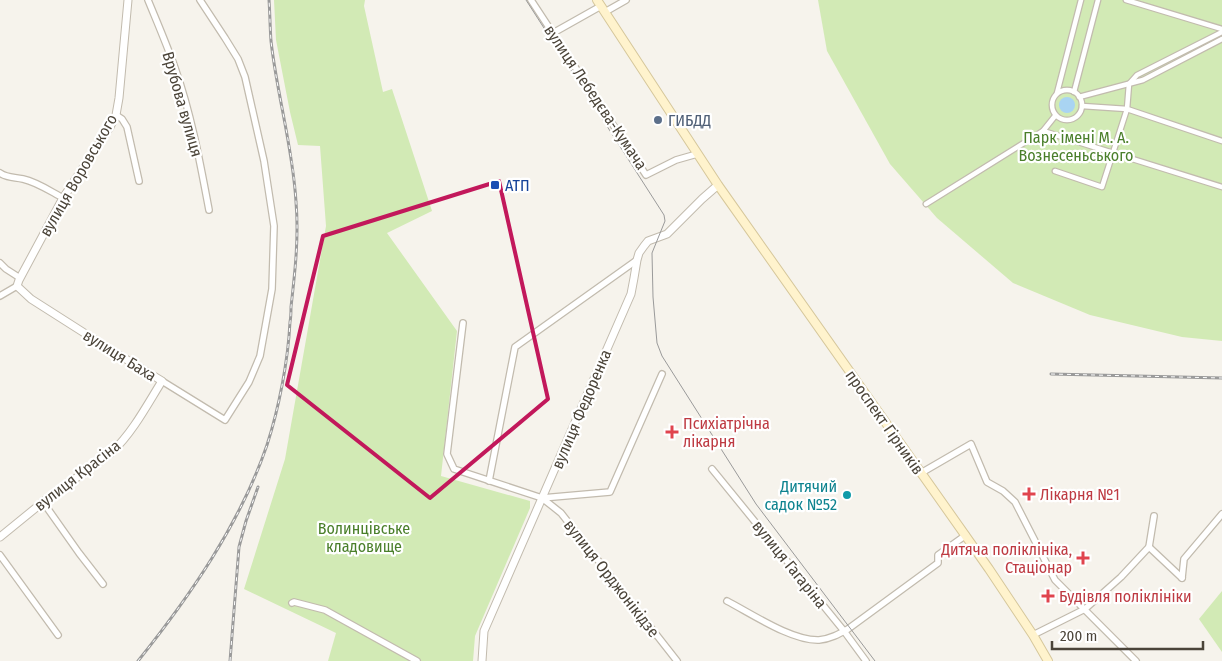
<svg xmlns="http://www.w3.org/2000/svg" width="1222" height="661" viewBox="0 0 1222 661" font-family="'Fira Sans Condensed',sans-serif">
<rect width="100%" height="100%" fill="#f6f3ec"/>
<g fill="#d2eab5">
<path d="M274,0H365L364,6L383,92L392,89L432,211L387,233L457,331L441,476L530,501V508L475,636L473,661H328L336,633L244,589L285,459L326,226L320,146L298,145L290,112L276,40Z"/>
<path d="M818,0H1222V341L1182,337L1090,315L1013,283L937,218L890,164L827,51Z"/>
<path d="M1222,591V652L1199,619Z"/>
</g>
<circle fill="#a9d4f2" cx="1067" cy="105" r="8"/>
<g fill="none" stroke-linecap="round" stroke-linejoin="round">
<defs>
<g id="pedestrian">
<path d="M1126,0L1222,29"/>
<circle cx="1067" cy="105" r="15"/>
<path d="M1074,92L1098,0"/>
<path d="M1057,93L1081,0"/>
<path d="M1079,97L1143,80L1222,39"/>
<path d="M1082,106L1127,109L1222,141"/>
<path d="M1043,131L1222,187"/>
<path d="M1055,171L1102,187L1127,109L1129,84L1137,75L1222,32"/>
<path d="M926,204L1043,131L1055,116"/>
</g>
<g id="minor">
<path d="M148,0C157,22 167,45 175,68C191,113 200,162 209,210"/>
<path d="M531,0L646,175L676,160L697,154"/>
<path d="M605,12L626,0"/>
<path d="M553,33L601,6"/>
<path d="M116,115L122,119L127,127L139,181"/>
<path d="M0,173C7,178 14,177 23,179C37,182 50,191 63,198"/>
<path d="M0,263L6,269L20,278"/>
<path d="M0,296L17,286"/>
<path d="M463,323L447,454L454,469L542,498L610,492L662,374"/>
<path d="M162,381L225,420L249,382L260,356L272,289L274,226L264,161L245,77L238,59L225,38L200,0"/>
<path d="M712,469L844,631L866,661"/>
<path d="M921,473L971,444L987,482L1003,491L1015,502L1055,580L1136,661"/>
<path d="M489,481L515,347L637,260"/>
<path d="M542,498L561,513L677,661"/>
<path d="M43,502L79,553L103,584"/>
<path d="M1149,547L1182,578"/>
<path d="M0,555L58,635"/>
<path d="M1182,578L1184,559L1222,514"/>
<path d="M727,601C752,614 792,641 819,640C830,639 839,634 848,629L938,563V555L966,535"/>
<path d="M292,603L294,602L325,610L417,661"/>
<path d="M1033,635L1085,609L1121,577L1149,547L1154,516"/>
</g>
<g id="tertiary">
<path d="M0,537L43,502L112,452C133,432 147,405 162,381L111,350L31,299L17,286L19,280L63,198L110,127L116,115L119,98L128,0"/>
<path d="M482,661L484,631L631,294L634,278L637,260L639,253L644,246L648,241L667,234L702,199L718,185"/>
</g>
<path id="secondary" d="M597,0L718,185L989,569L1033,635L1048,661"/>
</defs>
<use href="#pedestrian" stroke="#c2bbae" stroke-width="7"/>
<use href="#minor" stroke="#c2bbae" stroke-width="8"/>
<use href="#tertiary" stroke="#c2bbae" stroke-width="9"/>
<use href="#secondary" stroke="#d6c79b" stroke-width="10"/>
<use href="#pedestrian" stroke="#fff" stroke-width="4.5"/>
<use href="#minor" stroke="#fff" stroke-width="5.5"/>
<use href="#tertiary" stroke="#fff" stroke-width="7"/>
<use href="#secondary" stroke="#fff3cd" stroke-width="8"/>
<path stroke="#9a9a9a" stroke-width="1" d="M526,0L664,215L665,221L652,253L653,297L657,343L662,356L756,504L875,661"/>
<defs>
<g id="rail">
<path d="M1051,374L1222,378"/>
<path d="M138,661C190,596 240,524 267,445C279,408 288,361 290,322C291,317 291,312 291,307C295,272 299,237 296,202C293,148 277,95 271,41C270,28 270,14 269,0"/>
<path d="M230,661L239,547L246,521L258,487"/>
</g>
</defs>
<use href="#rail" stroke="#9a9a9a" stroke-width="3"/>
<use href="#rail" stroke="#fff" stroke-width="1" stroke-dasharray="4" stroke-linecap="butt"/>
</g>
<path fill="none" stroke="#c2185b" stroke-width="4" stroke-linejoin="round" d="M499,181L548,399L430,498L287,385L323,236Z"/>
<circle fill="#5c6f8a" stroke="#fff" stroke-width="2" cx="658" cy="120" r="5"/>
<rect fill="#1a4fb4" stroke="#fff" stroke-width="2" x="490" y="180" width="10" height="10" rx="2.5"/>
<g fill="#e0444e" stroke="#fff" stroke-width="2">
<path d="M669.5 424.5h5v5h5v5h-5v5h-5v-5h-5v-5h5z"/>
<path d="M1026.5 486.5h5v5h5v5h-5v5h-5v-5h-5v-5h5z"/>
<path d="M1080.5 550.5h5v5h5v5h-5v5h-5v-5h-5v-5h5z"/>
<path d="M1045.5 588.5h5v5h5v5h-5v5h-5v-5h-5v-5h5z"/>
</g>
<circle fill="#0f9aa8" stroke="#fff" stroke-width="2" cx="847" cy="495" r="5"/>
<g text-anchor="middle" stroke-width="4.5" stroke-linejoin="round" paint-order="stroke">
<g font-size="16" fill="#4b4439" stroke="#fff">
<text transform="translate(596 97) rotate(56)" y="6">вулиця Лебедєва-Кумача</text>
<text transform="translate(183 104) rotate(74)" y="6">Врубова вулиця</text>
<text transform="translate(78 175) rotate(-60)" y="6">вулиця Воровського</text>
<text transform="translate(120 355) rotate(32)" y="6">вулиця Баха</text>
<text transform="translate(581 409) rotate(-67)" y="6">вулиця Федоренка</text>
<text transform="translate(885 422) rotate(55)" y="6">проспект Гірників</text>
<text transform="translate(77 475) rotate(-38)" y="6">вулиця Красіна</text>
<text transform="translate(790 564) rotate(51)" y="6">вулиця Гагаріна</text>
<text transform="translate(612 578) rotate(52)" y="6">вулиця Орджонікідзе</text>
</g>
<g font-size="16" fill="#4e5e75" stroke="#fff" text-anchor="start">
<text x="668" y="126">ГИБДД</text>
</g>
<g font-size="16" fill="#4a7f2a" stroke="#fff">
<text x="1076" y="143">Парк імені М. А.<tspan x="1076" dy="18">Вознесеньського</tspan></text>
<text x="364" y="534">Волинцівське<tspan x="364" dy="18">кладовище</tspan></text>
</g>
<g font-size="16" fill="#164399" stroke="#fff" text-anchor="start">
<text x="505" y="191">АТП</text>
</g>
<g font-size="16" fill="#be3a42" stroke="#fff" text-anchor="start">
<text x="683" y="429">Психіатрічна<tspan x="683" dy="18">лікарня</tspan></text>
<text x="1040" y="500">Лікарня №1</text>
<text x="1072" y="555" text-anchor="end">Дитяча поліклініка,<tspan x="1072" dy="18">Стаціонар</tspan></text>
<text x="1059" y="602">Будівля поліклініки</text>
</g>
<g font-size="16" fill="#0d838f" stroke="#fff" text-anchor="end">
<text x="837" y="492">Дитячий<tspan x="837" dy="18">садок №52</tspan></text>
</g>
</g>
<path d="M1052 641v8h151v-8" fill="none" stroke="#4b4439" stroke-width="2.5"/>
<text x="1060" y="641" font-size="15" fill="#4b4439" stroke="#ffffff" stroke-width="4" paint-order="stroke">200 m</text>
</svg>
